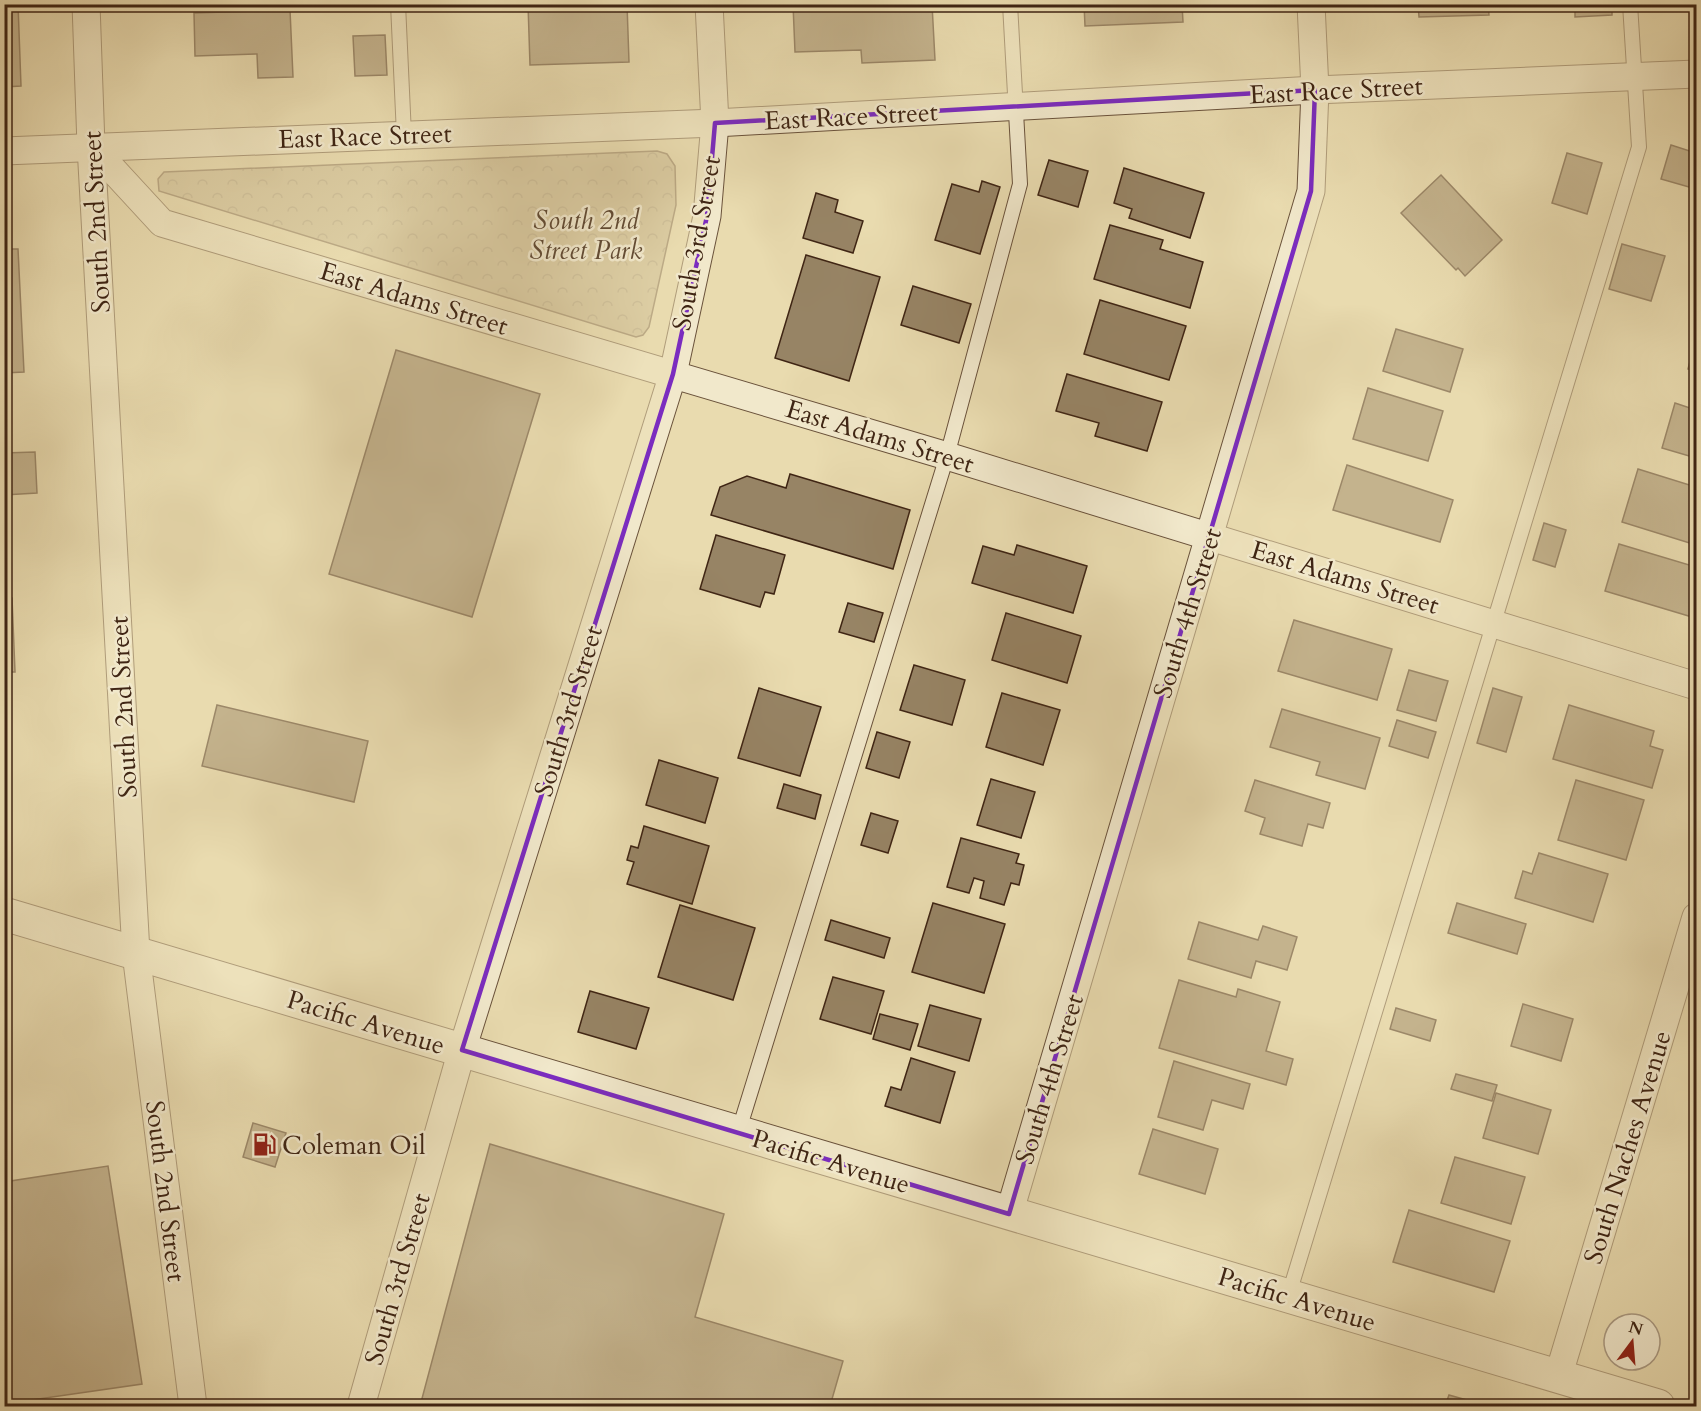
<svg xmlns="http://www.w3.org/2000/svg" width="1701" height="1411" viewBox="0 0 1701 1411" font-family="Cardo,serif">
<defs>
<pattern id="park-crowns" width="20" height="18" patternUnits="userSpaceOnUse" patternTransform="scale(1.5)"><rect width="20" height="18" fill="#ccbc95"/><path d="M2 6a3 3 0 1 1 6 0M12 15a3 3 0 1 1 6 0" fill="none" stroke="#b0a180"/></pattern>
</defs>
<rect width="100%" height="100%" fill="#e9dbaf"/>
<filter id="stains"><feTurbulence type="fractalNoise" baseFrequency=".00333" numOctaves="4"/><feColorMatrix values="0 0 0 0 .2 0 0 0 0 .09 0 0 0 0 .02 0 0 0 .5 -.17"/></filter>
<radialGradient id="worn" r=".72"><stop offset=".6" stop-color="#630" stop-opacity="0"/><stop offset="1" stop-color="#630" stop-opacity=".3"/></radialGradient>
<path fill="url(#park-crowns)" stroke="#867054" stroke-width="1.5" d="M657,151L667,154L675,166L676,205L649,327L643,335L636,337L159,191L158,179L164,172Z"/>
<g fill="#978465" stroke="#3f2514" stroke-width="1.5">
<path d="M4,4H18L21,86L4,87Z"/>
<path d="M528,4H627L629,62L530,65Z"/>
<path d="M793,4H932L935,60L862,63L861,50L795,52Z"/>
<path d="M1084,4H1182L1183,22L1085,26Z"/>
<path d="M1418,4H1488L1489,15L1419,17Z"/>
<path d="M1575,4H1612V15L1575,17Z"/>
<path d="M290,10L293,77L258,78L257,54L195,56L194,13Z"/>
<path d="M385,35L387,75L355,76L353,36Z"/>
<path d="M1671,145L1696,153V189L1661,179Z"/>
<path d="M1567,153L1602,163L1587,214L1552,203Z"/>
<path d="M1049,160L1088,171L1078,207L1038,195Z"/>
<path d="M1124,168L1204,193L1190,238L1129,218L1132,209L1114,203Z"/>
<path d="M1441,175L1502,240L1465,276L1458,268L1456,270L1401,213Z"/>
<path d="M982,181L1000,187L980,254L935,240L952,184L979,192Z"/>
<path d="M816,193L838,200L835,212L863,221L853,253L803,238Z"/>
<path d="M1110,225L1163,240L1160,249L1203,262L1190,308L1094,279Z"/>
<path d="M1622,244L1665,256L1651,301L1609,289Z"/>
<path d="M4,249H18L24,372L4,373Z"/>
<path d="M806,255L880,277L849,381L775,358Z"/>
<path d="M913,286L971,304L959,343L901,325Z"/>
<path d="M1100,300L1186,326L1169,380L1084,354Z"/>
<path d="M1396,329L1463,349L1450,392L1383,371Z"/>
<path d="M1696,339V371L1688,369Z"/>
<path d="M396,350L540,394L472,617L329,574Z"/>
<path d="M1067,374L1162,402L1147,451L1095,436L1099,423L1056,411Z"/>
<path d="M1368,388L1443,411L1428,461L1353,439Z"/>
<path d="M1675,403L1696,410V458L1662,448Z"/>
<path d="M35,452L37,493L4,495V453Z"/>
<path d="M1347,465L1453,500L1440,542L1333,510Z"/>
<path d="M1638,469L1696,487V545L1622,522Z"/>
<path d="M790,474L910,510L893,569L711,515L720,487L747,476L786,488Z"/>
<path d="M1544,523L1566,530L1555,567L1533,560Z"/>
<path d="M716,535L785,555L774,594L765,592L760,607L700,589Z"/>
<path d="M1619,544L1696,567V600L1692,617L1605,591Z"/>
<path d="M1017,545L1087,566L1073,613L972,583L983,546L1014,555Z"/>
<path d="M12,598L15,672H4V599Z"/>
<path d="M848,603L883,613L874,642L839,632Z"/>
<path d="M1006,613L1081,636L1067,683L992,660Z"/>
<path d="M1294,620L1392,649L1377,700L1278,671Z"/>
<path d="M914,665L965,680L952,725L900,710Z"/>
<path d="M1409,670L1448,681L1436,721L1397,710Z"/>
<path d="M759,688L821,707L800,776L738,758Z"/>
<path d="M1493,688L1522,697L1506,752L1477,743Z"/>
<path d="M1002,693L1060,710L1043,765L986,747Z"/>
<path d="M217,705L368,741L354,802L202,766Z"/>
<path d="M1569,705L1654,731L1650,746L1663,750L1652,788L1553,759Z"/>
<path d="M1282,709L1380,738L1365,789L1316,775L1320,762L1270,747Z"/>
<path d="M1397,720L1436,732L1428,758L1389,746Z"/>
<path d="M877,732L910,742L899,778L866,768Z"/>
<path d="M659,760L718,778L705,823L646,805Z"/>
<path d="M991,779L1035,792L1021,838L977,825Z"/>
<path d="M1255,780L1330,803L1323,828L1308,824L1302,846L1260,834L1265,818L1245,811Z"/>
<path d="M1576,780L1644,800L1626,860L1558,840Z"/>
<path d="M784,784L821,795L815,819L777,808Z"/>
<path d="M871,813L898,821L888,853L861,845Z"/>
<path d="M644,826L709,846L692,904L627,884L634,862L627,860L631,846L638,848Z"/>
<path d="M961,838L1019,854L1016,863L1024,865L1019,885L1011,883L1004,905L980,898L984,881L974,878L969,893L947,887Z"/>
<path d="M1539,853L1608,874L1593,922L1515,898L1523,871L1532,874Z"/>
<path d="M933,903L1005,924L984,993L912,972Z"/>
<path d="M1457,903L1526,924L1517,954L1448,933Z"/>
<path d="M680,905L755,928L733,1000L658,977Z"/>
<path d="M831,920L890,938L884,958L825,940Z"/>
<path d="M1199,922L1258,940L1263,926L1297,937L1287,970L1256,961L1251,978L1188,959Z"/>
<path d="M833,977L884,991L871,1034L820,1019Z"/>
<path d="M1179,980L1236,997L1238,989L1280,1002L1266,1051L1293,1059L1286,1085L1159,1048Z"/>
<path d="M590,991L649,1008L636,1049L578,1032Z"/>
<path d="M1523,1004L1573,1019L1561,1061L1511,1046Z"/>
<path d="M930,1005L981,1019L969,1061L918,1046Z"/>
<path d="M1396,1008L1436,1020L1430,1041L1390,1029Z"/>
<path d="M880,1014L918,1024L910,1050L873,1039Z"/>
<path d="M911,1058L955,1072L940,1123L885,1106L891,1087L901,1090Z"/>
<path d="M1174,1061L1250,1084L1243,1109L1212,1100L1203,1130L1158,1117Z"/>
<path d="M1456,1074L1497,1085L1492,1101L1451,1089Z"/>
<path d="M1496,1093L1551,1110L1538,1154L1483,1138Z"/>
<path d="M253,1123L286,1133L275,1167L243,1157Z"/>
<path d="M1153,1129L1218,1149L1205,1194L1139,1174Z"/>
<path d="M490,1144L724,1214L695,1317L843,1361L830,1406H420Z"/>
<path d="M1455,1157L1525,1177L1511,1224L1441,1203Z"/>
<path d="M108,1166L142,1384L4,1404V1182Z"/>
<path d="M1409,1210L1510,1241L1494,1292L1393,1262Z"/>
<path d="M1449,1395L1488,1406H1445Z"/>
</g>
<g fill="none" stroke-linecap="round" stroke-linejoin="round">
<defs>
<g id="service">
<path d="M398,4L404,135"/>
<path d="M738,1133L947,456L1020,184L1010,4"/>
<path d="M1288,1297L1639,147L1630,4"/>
</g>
<g id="minor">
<path d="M86,4L91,146L136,953L193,1406"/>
<path d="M91,146L162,223L947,456L1696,686"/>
<path d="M4,151L715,123L1315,90L1696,74"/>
<path d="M1009,1214L1311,191L1315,90L1311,4"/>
<path d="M1558,1377L1696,917"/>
<path d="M361,1406L462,1050L673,374L707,216L715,123L709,4"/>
</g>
<path id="tertiary" d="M4,914L1658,1406"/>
</defs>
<use href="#service" stroke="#6a523b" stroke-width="16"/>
<use href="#minor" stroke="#6a523b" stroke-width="29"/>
<use href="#tertiary" stroke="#6a523b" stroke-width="35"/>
<use href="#service" stroke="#f1e8cb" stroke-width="14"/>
<use href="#minor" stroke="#f1e8cb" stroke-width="27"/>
<use href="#tertiary" stroke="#f1e8cb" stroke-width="33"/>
</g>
<path d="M0 0H1701V1411H0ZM1315,90L1311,191L1009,1214L462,1050L673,374L707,216L715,123Z" fill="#e9dbaf" fill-opacity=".55" fill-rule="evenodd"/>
<path fill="none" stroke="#7b2cbf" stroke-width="4.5" stroke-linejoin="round" d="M1315,90L1311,191L1009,1214L462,1050L673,374L707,216L715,123Z"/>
<defs>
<symbol id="fuel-bare" viewBox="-9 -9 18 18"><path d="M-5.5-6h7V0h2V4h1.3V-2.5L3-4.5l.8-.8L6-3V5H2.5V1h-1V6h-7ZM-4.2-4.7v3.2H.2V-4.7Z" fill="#8f2418" stroke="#f1e8cb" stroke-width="2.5" paint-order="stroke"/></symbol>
</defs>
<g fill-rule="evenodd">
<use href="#fuel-bare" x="248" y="1128" width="33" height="33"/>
</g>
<g text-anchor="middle" stroke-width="5" stroke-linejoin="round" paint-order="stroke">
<g font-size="26" fill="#3f2514" stroke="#f1e8cb">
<text transform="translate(1336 90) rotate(-3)" y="9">East Race Street</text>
<text transform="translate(851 116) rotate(-3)" y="9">East Race Street</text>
<text transform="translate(365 136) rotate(-2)" y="9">East Race Street</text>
<text transform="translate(96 222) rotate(-93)" y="9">South 2nd Street</text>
<text transform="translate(696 243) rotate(-80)" y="9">South 3rd Street</text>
<text transform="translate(414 298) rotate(17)" y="9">East Adams Street</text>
<text transform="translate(880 436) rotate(17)" y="9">East Adams Street</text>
<text transform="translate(1345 577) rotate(17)" y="9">East Adams Street</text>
<text transform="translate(1187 613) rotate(-73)" y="9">South 4th Street</text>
<text transform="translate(123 707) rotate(-93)" y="9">South 2nd Street</text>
<text transform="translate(568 711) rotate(-73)" y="9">South 3rd Street</text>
<text transform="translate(366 1022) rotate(17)" y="9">Pacific Avenue</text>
<text transform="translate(1049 1079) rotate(-73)" y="9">South 4th Street</text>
<text transform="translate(1627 1147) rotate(-73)" y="9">South Naches Avenue</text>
<text transform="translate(831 1161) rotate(17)" y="9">Pacific Avenue</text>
<text transform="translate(166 1191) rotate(83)" y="9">South 2nd Street</text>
<text transform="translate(397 1279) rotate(-74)" y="9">South 3rd Street</text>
<text transform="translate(1297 1299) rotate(17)" y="9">Pacific Avenue</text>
</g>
<g font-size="26" font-style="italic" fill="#624b34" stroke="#f1e8cb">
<text x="586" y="229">South 2nd<tspan x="586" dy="30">Street Park</tspan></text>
</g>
<g font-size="26" fill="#3f2514" stroke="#f1e8cb" text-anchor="start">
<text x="282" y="1154">Coleman Oil</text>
</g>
</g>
<rect width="1701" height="1411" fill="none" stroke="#e9dbaf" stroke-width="24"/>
<rect x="6" y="6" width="1689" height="1399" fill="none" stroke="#3f2514" stroke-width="3"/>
<rect x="12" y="12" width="1677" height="1387" fill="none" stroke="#3f2514" stroke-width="1.5"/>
<g transform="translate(1632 1342) rotate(16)"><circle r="28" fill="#f1e8cb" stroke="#aa9a82" stroke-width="1.5"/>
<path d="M0-4.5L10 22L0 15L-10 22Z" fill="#8f2418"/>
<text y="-9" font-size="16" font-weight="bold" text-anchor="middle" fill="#3f2514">N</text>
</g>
<rect width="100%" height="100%" filter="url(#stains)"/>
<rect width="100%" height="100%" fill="url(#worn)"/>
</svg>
